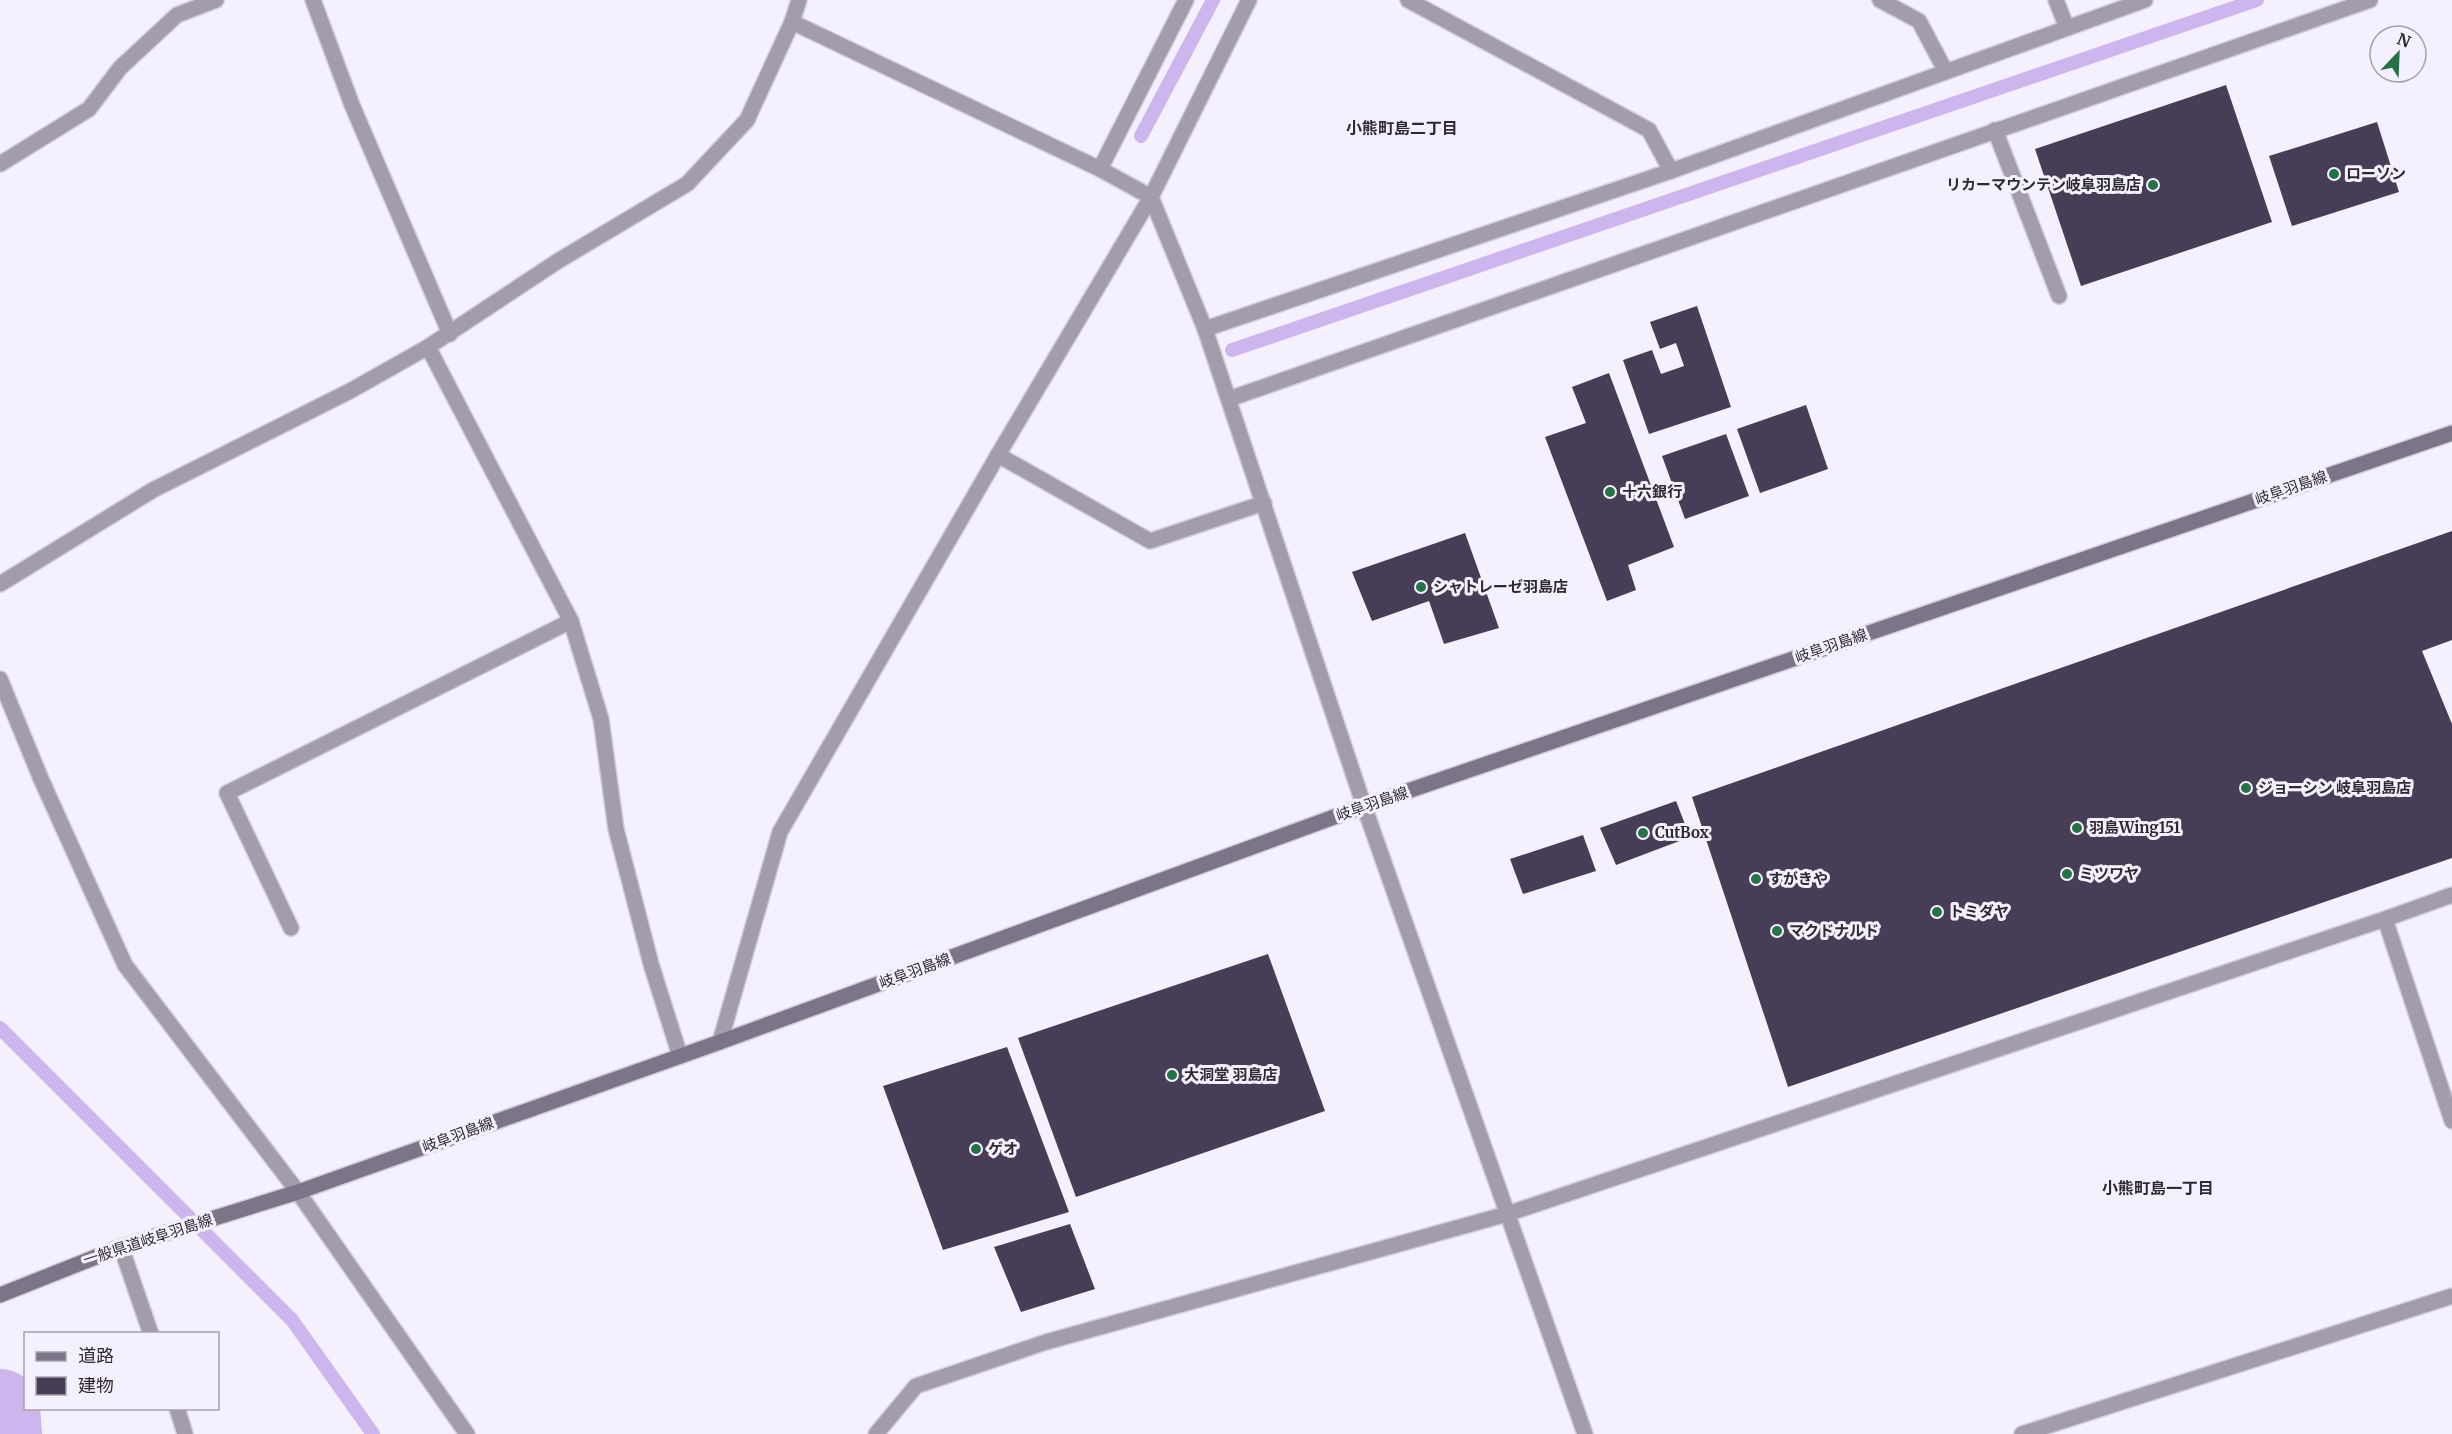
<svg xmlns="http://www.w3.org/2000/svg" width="2452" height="1434" viewBox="0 0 2452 1434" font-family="Merriweather,'Noto Sans JP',serif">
<rect width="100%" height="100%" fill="#f5f0fd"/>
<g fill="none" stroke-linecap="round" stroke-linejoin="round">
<g stroke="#cdb5ee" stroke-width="14">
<path d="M1141,136L1213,0"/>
<path d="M1232,350L2257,0"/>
<path d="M0,1028L292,1320L373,1434"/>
</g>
<path stroke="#cdb5ee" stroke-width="80" d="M0,1409L2,1434"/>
</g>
<g fill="#483d57">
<path d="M2226,85L2272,222L2081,286L2035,149Z"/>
<path d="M2377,122L2399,192L2292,226L2269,156Z"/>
<path d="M1697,306L1731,407L1649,434L1623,360L1652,350L1661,374L1684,366L1676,343L1660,349L1650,322Z"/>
<path d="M1609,373L1674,547L1628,565L1636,590L1607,601L1545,437L1586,423L1572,387Z"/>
<path d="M1806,405L1828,469L1760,493L1737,429Z"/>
<path d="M1726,434L1749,496L1685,519L1662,456Z"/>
<path d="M2452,531V640L2422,651L2452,724V858L1788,1087L1692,797Z"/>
<path d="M1465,533L1499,628L1444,644L1429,601L1372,621L1352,572Z"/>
<path d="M1676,801L1690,837L1616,865L1600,828Z"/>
<path d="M1583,835L1596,871L1523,894L1510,859Z"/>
<path d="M1268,954L1325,1111L1076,1197L1018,1038Z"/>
<path d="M1007,1047L1069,1212L943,1250L883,1086Z"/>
<path d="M1070,1224L1095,1289L1021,1312L994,1247Z"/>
</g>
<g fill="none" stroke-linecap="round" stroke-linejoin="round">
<defs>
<g id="service">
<path d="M1995,130L2059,296"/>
<path d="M0,164L89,109L120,68L177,15L216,0"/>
<path d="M998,455L1150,541L1264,503"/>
<path d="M2385,919L2452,1121"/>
<path d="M291,928L227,793L571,621"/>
<path d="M2022,1434L2452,1296"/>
</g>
<g id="minor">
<path d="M313,0L352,105L450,334"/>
<path d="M1408,0L1649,130L1671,171"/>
<path d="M1880,0L1919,21L1945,70"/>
<path d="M2056,0L2067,28"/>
<path d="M1100,169L1186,0"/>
<path d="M1205,329L1671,171L2145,0"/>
<path d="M428,347L571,621L601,719L616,829L651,964L680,1056"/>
<path d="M1229,399L2370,0"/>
<path d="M0,584L153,490L350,391L428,347L558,261L687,184L747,120L792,22L799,0"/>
<path d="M0,679L41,779L125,965L298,1192L467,1434"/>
<path d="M1364,806L1585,1434"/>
<path d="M720,1042L780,832L998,455L1151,197L1100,169L792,22"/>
<path d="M121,1247L151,1334"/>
<path d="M177,1408L185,1434"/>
<path d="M876,1434L916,1386L1046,1342L1507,1214L2385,919L2452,895"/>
</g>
<path id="tertiary" d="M1249,0L1151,197L1205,329L1364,806"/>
<path id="secondary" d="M0,1295L121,1247L298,1192L720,1042L1364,806L2452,433"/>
</defs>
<use href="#service" stroke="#d1ccd9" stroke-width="18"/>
<use href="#minor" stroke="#d1ccd9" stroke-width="18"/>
<use href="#tertiary" stroke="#d1ccd9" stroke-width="18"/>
<use href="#secondary" stroke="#d1ccd9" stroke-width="18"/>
<use href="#service" stroke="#a39dab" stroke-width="15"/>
<use href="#minor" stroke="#a39dab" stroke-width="15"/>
<use href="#tertiary" stroke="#a39dab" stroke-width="15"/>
<use href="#secondary" stroke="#7c7588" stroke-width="15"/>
</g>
<g fill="#237344" stroke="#f5f0fd" stroke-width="2">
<circle cx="2334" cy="174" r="6"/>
<circle cx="2153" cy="185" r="6"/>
<circle cx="1610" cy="492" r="6"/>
<circle cx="1421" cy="587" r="6"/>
<circle cx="2246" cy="788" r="6"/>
<circle cx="2077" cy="828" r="6"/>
<circle cx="1643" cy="833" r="6"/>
<circle cx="2067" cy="874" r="6"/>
<circle cx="1756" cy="879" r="6"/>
<circle cx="1937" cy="912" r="6"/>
<circle cx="1777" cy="931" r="6"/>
<circle cx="1172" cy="1075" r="6"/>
<circle cx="976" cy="1149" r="6"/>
</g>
<g text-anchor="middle" stroke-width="6" stroke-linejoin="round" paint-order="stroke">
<g font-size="15" font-weight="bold" fill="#2d2834" stroke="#f5f0fd" text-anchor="start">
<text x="2346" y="179">ローソン</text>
<text x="2141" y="190" text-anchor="end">リカーマウンテン岐阜羽島店</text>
<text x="1622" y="497">十六銀行</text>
<text x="1433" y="592">シャトレーゼ羽島店</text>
<text x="2258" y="793">ジョーシン 岐阜羽島店</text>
<text x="2089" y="833">羽島Wing151</text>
<text x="1655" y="838">CutBox</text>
<text x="2079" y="879">ミツワヤ</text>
<text x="1768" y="884">すがきや</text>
<text x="1949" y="917">トミダヤ</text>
<text x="1789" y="936">マクドナルド</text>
<text x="1184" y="1080">大洞堂 羽島店</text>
<text x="988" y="1154">ゲオ</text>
</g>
<g font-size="15" fill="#2d2834" stroke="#f5f0fd">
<text transform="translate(2291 488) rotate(-19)" y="5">岐阜羽島線</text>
<text transform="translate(1831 646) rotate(-19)" y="5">岐阜羽島線</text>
<text transform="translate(1372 804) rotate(-19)" y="5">岐阜羽島線</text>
<text transform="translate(915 971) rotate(-20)" y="5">岐阜羽島線</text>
<text transform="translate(458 1135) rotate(-20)" y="5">岐阜羽島線</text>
<text transform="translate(148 1240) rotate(-18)" y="5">一般県道岐阜羽島線</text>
</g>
<g font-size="16" font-weight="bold" fill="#2d2834" stroke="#f5f0fd">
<text x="1402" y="134">小熊町島二丁目</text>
<text x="2158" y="1194">小熊町島一丁目</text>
</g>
</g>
<rect x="24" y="1332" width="195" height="78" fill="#f5f0fd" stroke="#a5a0ad" stroke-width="1.5"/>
<rect x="36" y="1352" width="30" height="9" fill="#7c7588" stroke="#a5a0ad" stroke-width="1.5"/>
<text x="78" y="1362" font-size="18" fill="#2d2834">道路</text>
<rect x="36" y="1377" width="30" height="18" fill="#483d57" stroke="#a5a0ad" stroke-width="1.5"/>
<text x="78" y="1392" font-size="18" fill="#2d2834">建物</text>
<g transform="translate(2398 54) rotate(23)"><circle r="28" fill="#f5f0fd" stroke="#a5a0ad" stroke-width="1.5"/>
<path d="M0-4.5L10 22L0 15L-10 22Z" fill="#237344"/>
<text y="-9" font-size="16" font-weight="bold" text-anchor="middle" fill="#2d2834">N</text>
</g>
</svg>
